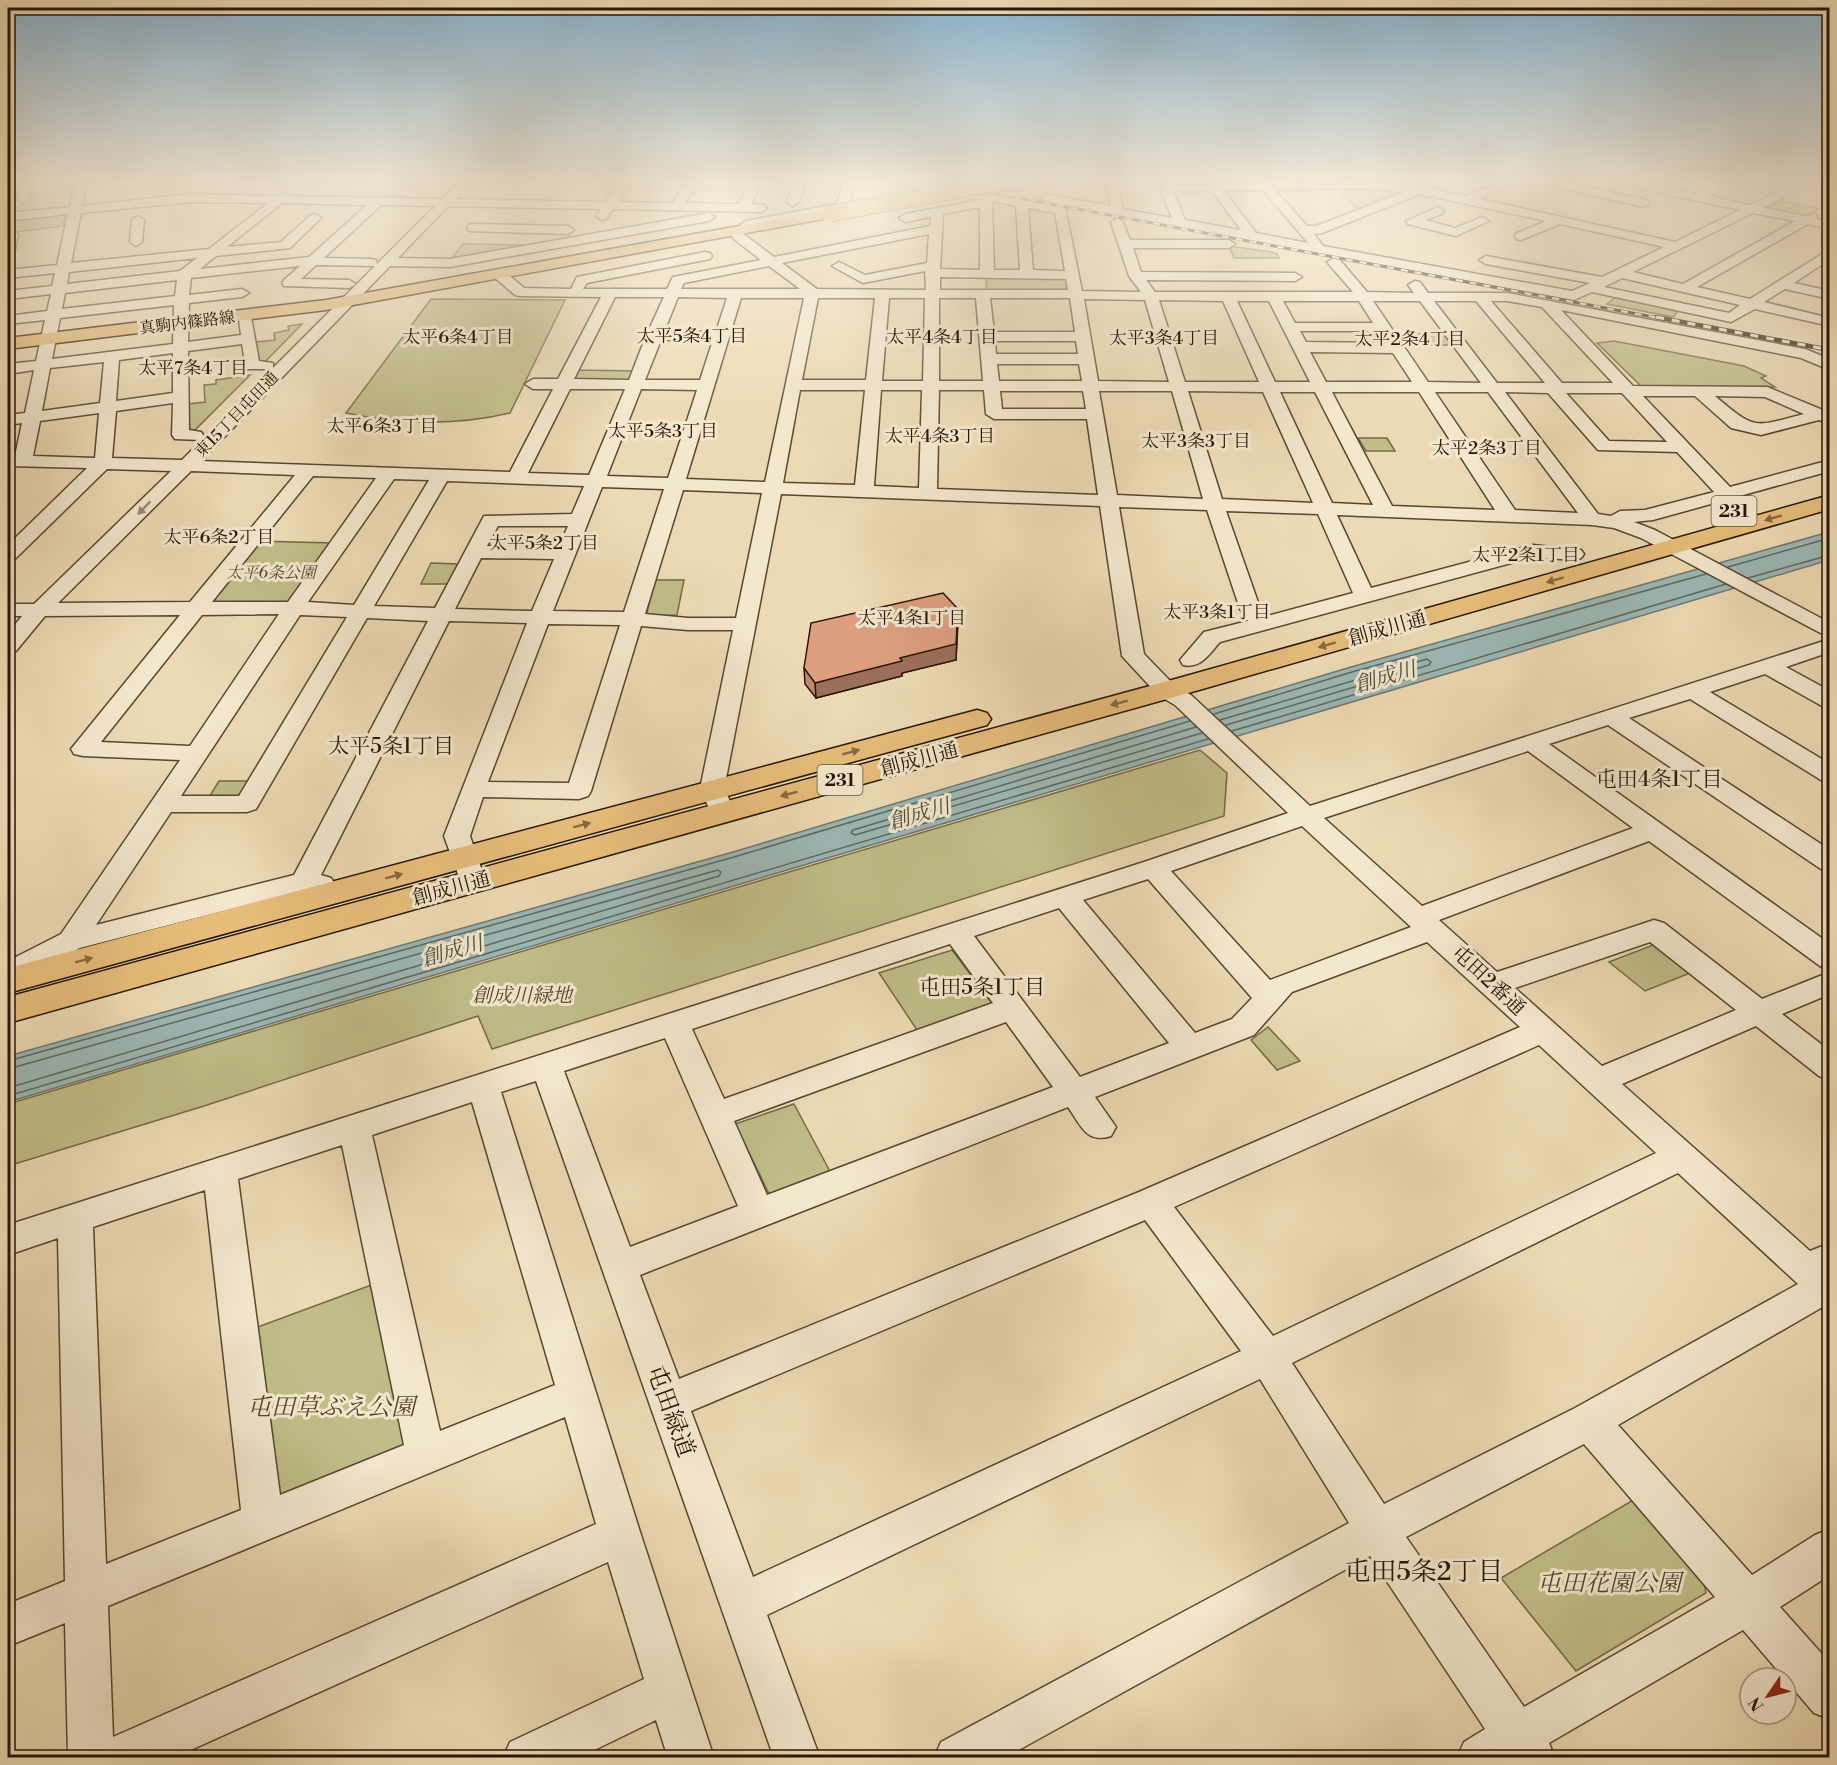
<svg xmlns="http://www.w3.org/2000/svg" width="1837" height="1765" viewBox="0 0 1837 1765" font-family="'Libre Bodoni','Noto Serif JP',serif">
<rect width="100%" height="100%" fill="#eddab4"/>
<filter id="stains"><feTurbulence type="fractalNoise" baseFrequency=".00333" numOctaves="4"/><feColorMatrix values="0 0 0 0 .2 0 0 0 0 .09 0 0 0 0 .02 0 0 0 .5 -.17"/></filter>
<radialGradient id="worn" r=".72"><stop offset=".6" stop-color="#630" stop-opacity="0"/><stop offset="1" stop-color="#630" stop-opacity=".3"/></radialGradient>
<g fill="#c0bd88" stroke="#746946" stroke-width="1.5">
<path d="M1360,186L1407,191L1359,210L1336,187Z"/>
<path d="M1780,201L1819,209L1805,217L1767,209Z"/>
<path d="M65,214L63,226L8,233V219Z"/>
<path d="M463,244H467L532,245L456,260L451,259Z"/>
<path d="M1229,246L1272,252L1277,254L1279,258H1234Z"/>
<path d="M987,276L1066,278L1068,291H986Z"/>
<path d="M1617,296L1680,309L1673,317L1607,304Z"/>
<path d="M431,299L565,300L510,413C455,426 402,425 346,413Z"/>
<path d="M302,324L263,364H258L256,342L275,340L274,333L289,330L288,326Z"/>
<path d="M1396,334H1447L1455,345H1403Z"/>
<path d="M1614,341L1744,366L1766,376L1761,378L1775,387H1642L1597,343Z"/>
<path d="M571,370L639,371L633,385L564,384Z"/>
<path d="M250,375L194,431L189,432L188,404L205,402L204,385L216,384V380Z"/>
<path d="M1358,438H1387L1395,451H1366Z"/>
<path d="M256,541L332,543L292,600L284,603H212L210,600Z"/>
<path d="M431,563L459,564L451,584H421Z"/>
<path d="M655,580H684L677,615L646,616Z"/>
<path d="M1200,750L1227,773L1224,816L492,1049L478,1016L204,1106L8,1166V1104Z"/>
<path d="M219,781H255L243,801L206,802Z"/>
<path d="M1653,945L1690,973L1645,991L1609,962Z"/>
<path d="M952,950L995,1007L919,1033L879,973Z"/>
<path d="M1268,1027L1300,1061L1277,1070L1251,1040Z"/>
<path d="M794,1104L833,1177L772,1200L735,1124Z"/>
<path d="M374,1284L406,1442L397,1455L286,1498L276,1495L255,1328Z"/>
<path d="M1635,1499L1703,1577L1706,1593L1576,1671L1501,1578Z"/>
</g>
<path fill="#9bb8b6" stroke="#6d776f" stroke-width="1.5" d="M1829,532V560L8,1102V1056L733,852L1351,667Z"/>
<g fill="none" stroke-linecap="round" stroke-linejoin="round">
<g stroke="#61665d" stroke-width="1.5">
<path d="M1728,567L1830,538"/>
<path d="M1748,578L1830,555"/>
<path d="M1214,714L1352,672L1706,574"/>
<path d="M1220,720L1427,659L1431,662L1429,665L1226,725"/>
<path d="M1196,727L853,830L851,833L855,835L1202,733"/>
<path d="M1232,731L1726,584"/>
<path d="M8,1061L734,857L1190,721"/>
<path d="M8,1069L718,870L721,872L719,876L8,1088"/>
<path d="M8,1096L1208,739"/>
</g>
<defs>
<g id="minor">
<path d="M21,182H33L29,199L23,203L17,199Z"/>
<path d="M75,182H87L82,206L191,194L277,196L284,192L290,196L442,199L459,182H471L455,199L606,202L619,182H631L618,202L673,203L682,187L714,182L711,187L691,192L685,203L739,204L749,182H761L751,204L765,205L767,208L761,212L613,209L606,219L602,220L596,216L601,209L448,206L398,258L450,259L709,213L715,217L709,221L450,267L390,266L201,461L510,472L553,389H533L525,384L533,379H558L601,297L520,296L515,295L495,278L493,275L495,272H505L524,288L571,289L577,277L705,252L710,253L712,256L710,259L587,283L583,289H667L673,277L761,260L734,239L732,236L734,233H742L774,257L930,226L931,217L905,222L899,218L905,214L980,200L906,185L900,182H926L1065,207L1082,291L1141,292L1129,276L1111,222L1117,218L1123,222L1130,240H1229L1235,244L1229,248H1133L1141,272L1295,273L1302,277L1295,281L1146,280L1155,292H1353L1327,262L1334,258L1339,259L1367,292L1414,293L1408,285L1415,281L1420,282L1428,293H1507L1805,349L1830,359V370L1801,358L1561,310L1633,386L1767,387L1830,413V424L1819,420L1761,435L1731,428L1695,396H1643L1730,487L1830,460V471L1653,520L1634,522L1655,530L1830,623V638L1641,538L1614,528L1592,525L1337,515L1371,588L1533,545L1581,550L1584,554L1581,558L1574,560L1533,557L1220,642C1209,654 1201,669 1183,665L1180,660L1204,632L1248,621L1240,609L1207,510L1119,507L1144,654L1174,685L1191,695L1310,806L1830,639V652L1786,667L1830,691V708L1822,706L1765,674L1710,692L1830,764V782L1821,780L1690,699L1629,718L1830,850V871L1821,869L1608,725L1549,744L1830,944V969L1820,966L1649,841L1439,920L1497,972L1654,920L1664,923L1762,999L1830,972V994L1782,1014L1830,1051V1080L1819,1076L1756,1026L1622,1084L1810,1251L1830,1243V1307L1826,1305L1618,1425L1752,1575L1815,1535L1830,1529V1575L1780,1607L1830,1663V1719L1814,1713L1743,1630L1549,1743L1555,1758H1457L1464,1742L1485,1729L1370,1556L1004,1758H934L941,1742L1349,1523L1260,1379L767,1615L820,1758H774L536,1081L501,1092L641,1535L714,1758H668L656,1720L578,1758H503L510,1742L644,1679L608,1562L173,1758H68L65,1623L8,1646V1604L65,1581L58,1238L8,1255V1225L1144,862L1288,813L1175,705L1158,695L1122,656L1100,506L781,494L724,789L736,813L732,819L723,821L714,819L700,789L733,630H688L641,626L591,791L588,796L579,799L483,797L470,836L486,882L483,888L473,891L463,888L444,836L527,623L449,621L321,875L331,878L335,884L331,890L321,893L304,890L80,948L18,980L8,983V961L61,934L180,760L83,756L74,754L71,749L180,615L45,616L16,651L8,652V633L22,616H8V604H34L171,471L107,469L15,559L8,561V545L87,468L8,466V456H15L22,423L8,425V415L25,413L34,370L8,374V364L36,361L45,320L8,324V316L47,311L51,294L8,299V291L52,286L55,273L8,278V270L57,265L68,214L8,221V213L70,207ZM992,201L1016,206L1020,270H994ZM191,202L268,203L209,249L71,263L81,213ZM282,203L367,205L309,257L200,269L216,256L290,248L321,218L315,214L311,215L281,242L227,247ZM381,205L435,206L377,264L376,260L371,259L324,258ZM980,207V270L940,269L943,214ZM1028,208L1055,213L1065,271L1033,270ZM929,234L927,263L865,275L839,262L832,266L863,283L925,271L926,290L817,289L782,263ZM197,258L180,271L67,284L69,272ZM316,265L375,266L273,368V363L259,361L251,317L246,316L239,320L241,335L188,342L189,303L242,297L249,293L242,289L189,295L191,278L300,266L284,280L282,283L284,286L349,288L356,284L349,280L301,279ZM769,266L800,289H681L684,283ZM940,277L1066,279L1068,290H940ZM177,280L175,296L62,309L65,293ZM615,297H664L646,336L629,380L574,379ZM678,297L727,298L716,332H664ZM741,298H804L765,482L686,479ZM818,298H875L866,380H802ZM889,298H925L923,381H882ZM939,298H976L983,381H939ZM990,298H1070L1075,332H994ZM1084,299L1145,300L1169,382L1098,381ZM1159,300L1223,301L1259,382H1185ZM1237,301H1269L1310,382H1275ZM1283,301H1359L1373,323H1295ZM1373,301H1420L1481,383L1428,382ZM1434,301H1476L1545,383H1497ZM1491,301H1507L1542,307L1613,383H1562ZM174,305L173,344L52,359L60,318ZM1300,331H1379L1387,343L1306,342ZM661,340H713L700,380H645ZM995,341H1076L1078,354H996ZM242,344L246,369H272L182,460L112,458L116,411L173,403L172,435L175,439L201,440L204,436L201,432L189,430L188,351ZM1310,352L1393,353L1412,382H1326ZM173,353V393L116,401L119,360ZM104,362L100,403L42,411L50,368ZM997,364H1079L1082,381H999ZM570,389H625L589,475L528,473ZM641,389L697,390L668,478L607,476ZM800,390H865L855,485L783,483ZM881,390H922L919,488L874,486ZM939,390H984L986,414L994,419H1087L1098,495L937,489ZM1000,391H1083L1086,409H1002ZM1099,391H1172L1203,499L1117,495ZM1188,391L1263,392L1313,503L1222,499ZM1280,392H1315L1373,505L1332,503ZM1332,392H1419L1495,510L1392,506ZM1435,392H1488L1578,513L1515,510ZM1505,392L1548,393L1598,450L1677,452L1714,492L1645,510L1620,511L1611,516L1598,514ZM1566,393H1622L1667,442L1609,441ZM1715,396L1765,397L1804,414C1754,427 1756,431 1715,396ZM99,413L95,458L33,456L40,421ZM191,471L295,475L190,602L58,603ZM313,476L376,478L288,602H212ZM394,479L429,480L354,605L308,602ZM447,481L584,486L572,514L484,516L435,608L374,606ZM602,487L664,489L624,612L553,611ZM683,490L762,493L736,618H688L645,614ZM1226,511L1318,514L1353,593L1267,616L1260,608ZM498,526H568L559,547L487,546ZM481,558L554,559L532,611L455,609ZM279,614L190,746L101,742L202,615ZM300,615L347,617L239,796H181ZM367,618L428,621L294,875L96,925L171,812H247L256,809ZM548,624L620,625L569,783L488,782ZM1528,751L1633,828L1422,906L1324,818ZM1302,826L1411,927L1270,980L1171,871ZM1148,879L1252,998L1232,1019L1195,1033L1083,900ZM1059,908L1169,1043L1080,1077L974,936ZM1427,942L1520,1027L1139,1192L679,1379L640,1275L1068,1107C1081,1125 1086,1144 1111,1136L1116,1127L1095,1097L1254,1035L1292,992ZM1650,942L1736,1010L1602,1066L1515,988ZM950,944L993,1003L724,1099L692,1029ZM1006,1022L1053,1087L767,1195L734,1121ZM665,1038L738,1206L630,1247L564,1071ZM1539,1045L1656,1153L1273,1336L1174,1207ZM472,1102L555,1385L440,1431L372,1135ZM342,1145L404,1445L280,1495L238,1179ZM1678,1173L1798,1284L1575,1408L1384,1504L1292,1363ZM205,1190L241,1510L106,1564L93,1227ZM1145,1220L1241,1351L753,1577L691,1411ZM565,1417L596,1524L113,1737L108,1606ZM1584,1444L1715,1597L1524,1707L1406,1537Z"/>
<path d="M794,182H806L799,202L793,206L787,202Z"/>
<path d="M843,182H855L850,202L862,201V207L746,229L740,225L746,221L837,204Z"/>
<path d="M985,182L998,185L1038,182C1024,192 998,191 982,187L980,185Z"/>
<path d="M1105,182H1117L1123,209L1172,218L1160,188L1162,186L1256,182H1362L1420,186L1466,196L1502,182H1517L1480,199L1675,242L1740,210L1622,185L1616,182H1638L1696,194L1720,182H1735L1709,196L1750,205L1797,182H1812L1763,208L1805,216L1816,214L1817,219L1830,221V229L1808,224L1697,287L1750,299L1830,249V259L1794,283L1830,291V299L1785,289L1764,302L1830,318V326L1755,309L1731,322L1592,292L1574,300L1118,216L1046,202L1040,198L1046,194L1111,206ZM1359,188L1404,192L1316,226H1307L1275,190ZM1263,190L1308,243L1256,233L1224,191ZM1173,191H1212L1241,230L1185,220ZM1420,194L1546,221L1517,233L1515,236L1517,239L1521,240L1560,224L1664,247L1602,277L1486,256L1479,260L1486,264L1590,283L1572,291L1323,246L1314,234L1322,233ZM1753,213L1795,221L1683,284L1633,272ZM1622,278L1740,305L1729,313L1604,287Z"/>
<path d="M1539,182H1560L1644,199L1650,203L1644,207L1545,185Z"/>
<path d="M1438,207L1444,211L1442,214L1425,220L1455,228L1483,217L1489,221L1456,236L1408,224L1406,221Z"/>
<path d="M138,216L144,220L142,242L136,246L130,242L132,220Z"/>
<path d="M473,224L568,226L574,230L568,234L469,231L467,228L469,225Z"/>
<path d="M12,230L18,234L15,250L8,254V231Z"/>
</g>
<path id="major" d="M829,210L836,214L834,217L326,310L8,349V338L326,300Z"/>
<g id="highway">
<path d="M1830,495V509L1199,690L8,1023V997L1179,678Z"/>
<path d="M977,710L987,713L991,719L987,725L8,993V968Z"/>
</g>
</defs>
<use href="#minor" stroke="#584630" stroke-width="3"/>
<use href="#major" stroke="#271504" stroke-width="3"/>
<use href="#highway" stroke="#271504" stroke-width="3"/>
<use href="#minor" fill="#f3e7ce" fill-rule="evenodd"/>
<use href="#major" fill="#e6bd7a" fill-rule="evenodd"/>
<use href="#highway" fill="#e6bd7a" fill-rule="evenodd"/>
<defs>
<path id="rail-far1" d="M933,182L1664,319"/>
<path id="rail" d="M1656,317L1830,350"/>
</defs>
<use href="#rail-far1" stroke="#271504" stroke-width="3"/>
<use href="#rail" stroke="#271504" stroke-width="4.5"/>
<use href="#rail-far1" stroke="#f3e7ce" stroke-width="2" stroke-dasharray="7" stroke-linecap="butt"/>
<use href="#rail" stroke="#f3e7ce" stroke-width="3" stroke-dasharray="8" stroke-linecap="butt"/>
<defs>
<path id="major-bridge" d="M829,214L1003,182"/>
</defs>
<use href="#major-bridge" stroke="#271504" stroke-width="17" stroke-linecap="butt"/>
<use href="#major-bridge" stroke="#e6bd7a" stroke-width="16"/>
</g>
<path fill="#be896e" stroke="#271504" stroke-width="1.5" d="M958,624L956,660L902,673V676L816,698L805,684L804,668Z"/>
<path fill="#9b6f5a" stroke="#271504" stroke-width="1.5" d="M958,609L956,660L902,673V676L816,698L815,683L900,658Z"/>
<path fill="#dd9f80" stroke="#271504" stroke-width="1.5" d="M943,593L958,609L956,644L900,658L902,661L815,683L804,668L811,623Z"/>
<defs><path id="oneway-solid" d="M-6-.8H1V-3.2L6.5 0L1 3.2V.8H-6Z" transform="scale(1.5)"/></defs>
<use fill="#978873" href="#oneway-solid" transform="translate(144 508) rotate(134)"/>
<g fill="#86693f">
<use href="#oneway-solid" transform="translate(1773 518) rotate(164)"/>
<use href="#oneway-solid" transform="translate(1555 580) rotate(164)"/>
<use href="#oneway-solid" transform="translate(1327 645) rotate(164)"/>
<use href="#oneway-solid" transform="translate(1119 703) rotate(165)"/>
<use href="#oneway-solid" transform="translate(851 752) rotate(-15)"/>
<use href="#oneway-solid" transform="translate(789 794) rotate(165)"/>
<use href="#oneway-solid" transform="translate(582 825) rotate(-15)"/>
<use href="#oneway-solid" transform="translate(394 876) rotate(-15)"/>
<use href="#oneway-solid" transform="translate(84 960) rotate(-15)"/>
</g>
<linearGradient id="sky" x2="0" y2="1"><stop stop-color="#89b6d4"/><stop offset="0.42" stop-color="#f7eedd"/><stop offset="1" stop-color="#f7eedd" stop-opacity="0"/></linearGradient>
<rect width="1837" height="429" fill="url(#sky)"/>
<g text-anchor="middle" stroke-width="6" stroke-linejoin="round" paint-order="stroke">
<g font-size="16" fill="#271504" stroke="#f3e7ce">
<text transform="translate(187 322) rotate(-7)" y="6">真駒内篠路線</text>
<text transform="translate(236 414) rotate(-46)" y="6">東15丁目屯田通</text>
</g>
<g font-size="16" font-style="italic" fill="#55472c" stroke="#f3e7ce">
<text x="271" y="578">太平6条公園</text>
</g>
<g font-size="18" fill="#271504" stroke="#f3e7ce">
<text x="692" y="342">太平5条4丁目</text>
<text x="458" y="343">太平6条4丁目</text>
<text x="942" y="343">太平4条4丁目</text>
<text x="1164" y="344">太平3条4丁目</text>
<text x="1410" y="345">太平2条4丁目</text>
<text x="193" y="374">太平7条4丁目</text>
<text x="382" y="432">太平6条3丁目</text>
<text x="663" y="437">太平5条3丁目</text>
<text x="940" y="442">太平4条3丁目</text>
<text x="1196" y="447">太平3条3丁目</text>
<text x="1487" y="454">太平2条3丁目</text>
<text x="219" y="543">太平6条2丁目</text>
<text x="544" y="549">太平5条2丁目</text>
<text x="1526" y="561">太平2条1丁目</text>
<text x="1217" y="618">太平3条1丁目</text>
<text x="912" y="624">太平4条1丁目</text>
</g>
<g fill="#f3e7ce" stroke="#645441" stroke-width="1.5">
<rect x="1711.5" y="496" width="45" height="30" rx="4.5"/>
<rect x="817.5" y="765" width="45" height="30" rx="4.5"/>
</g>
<g font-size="18" font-weight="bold" fill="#271504">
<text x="1734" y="517">231</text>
<text x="840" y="786">231</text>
</g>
<g font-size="20" fill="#271504" stroke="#f3e7ce">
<text transform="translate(1387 628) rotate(-16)" y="7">創成川通</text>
<text transform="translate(919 759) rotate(-15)" y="7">創成川通</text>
<text transform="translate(451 888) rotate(-15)" y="7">創成川通</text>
<text transform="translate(1489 980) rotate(43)" y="7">屯田2番通</text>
</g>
<g font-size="20" font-style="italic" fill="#55472c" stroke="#f3e7ce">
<text x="522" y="1002">創成川緑地</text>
</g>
<g font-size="21" font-style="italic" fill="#504e42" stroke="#f3e7ce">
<text transform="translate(1385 677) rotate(-16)" y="7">創成川</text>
<text transform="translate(919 814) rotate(-16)" y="7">創成川</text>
<text transform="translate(452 951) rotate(-16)" y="7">創成川</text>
</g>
<g font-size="21" fill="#271504" stroke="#f3e7ce">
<text x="391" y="753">太平5条1丁目</text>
<text x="1659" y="786">屯田4条1丁目</text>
<text x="982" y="994">屯田5条1丁目</text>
</g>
<g font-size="24" font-style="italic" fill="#55472c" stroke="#f3e7ce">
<text x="331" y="1415">屯田草ぶえ公園</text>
<text x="1609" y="1591">屯田花園公園</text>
</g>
<g font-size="24" fill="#271504" stroke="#f3e7ce">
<text transform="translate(671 1411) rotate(70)" y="8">屯田緑道</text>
</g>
<g font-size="26" fill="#271504" stroke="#f3e7ce">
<text x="1424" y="1580">屯田5条2丁目</text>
</g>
</g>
<rect width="1837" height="1765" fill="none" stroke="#eddab4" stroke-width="30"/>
<rect x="9" y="9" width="1819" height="1747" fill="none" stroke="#271504" stroke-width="3"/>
<rect x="15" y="15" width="1807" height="1735" fill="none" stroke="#271504" stroke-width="1.5"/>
<g transform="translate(1768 1696) rotate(235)"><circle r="28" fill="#f3e7ce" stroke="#a1937d" stroke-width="1.5"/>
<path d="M0-4.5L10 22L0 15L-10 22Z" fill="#8f2418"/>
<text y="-9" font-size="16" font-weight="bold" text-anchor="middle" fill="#271504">N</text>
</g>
<rect width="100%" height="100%" filter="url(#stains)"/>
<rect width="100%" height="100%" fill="url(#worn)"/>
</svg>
